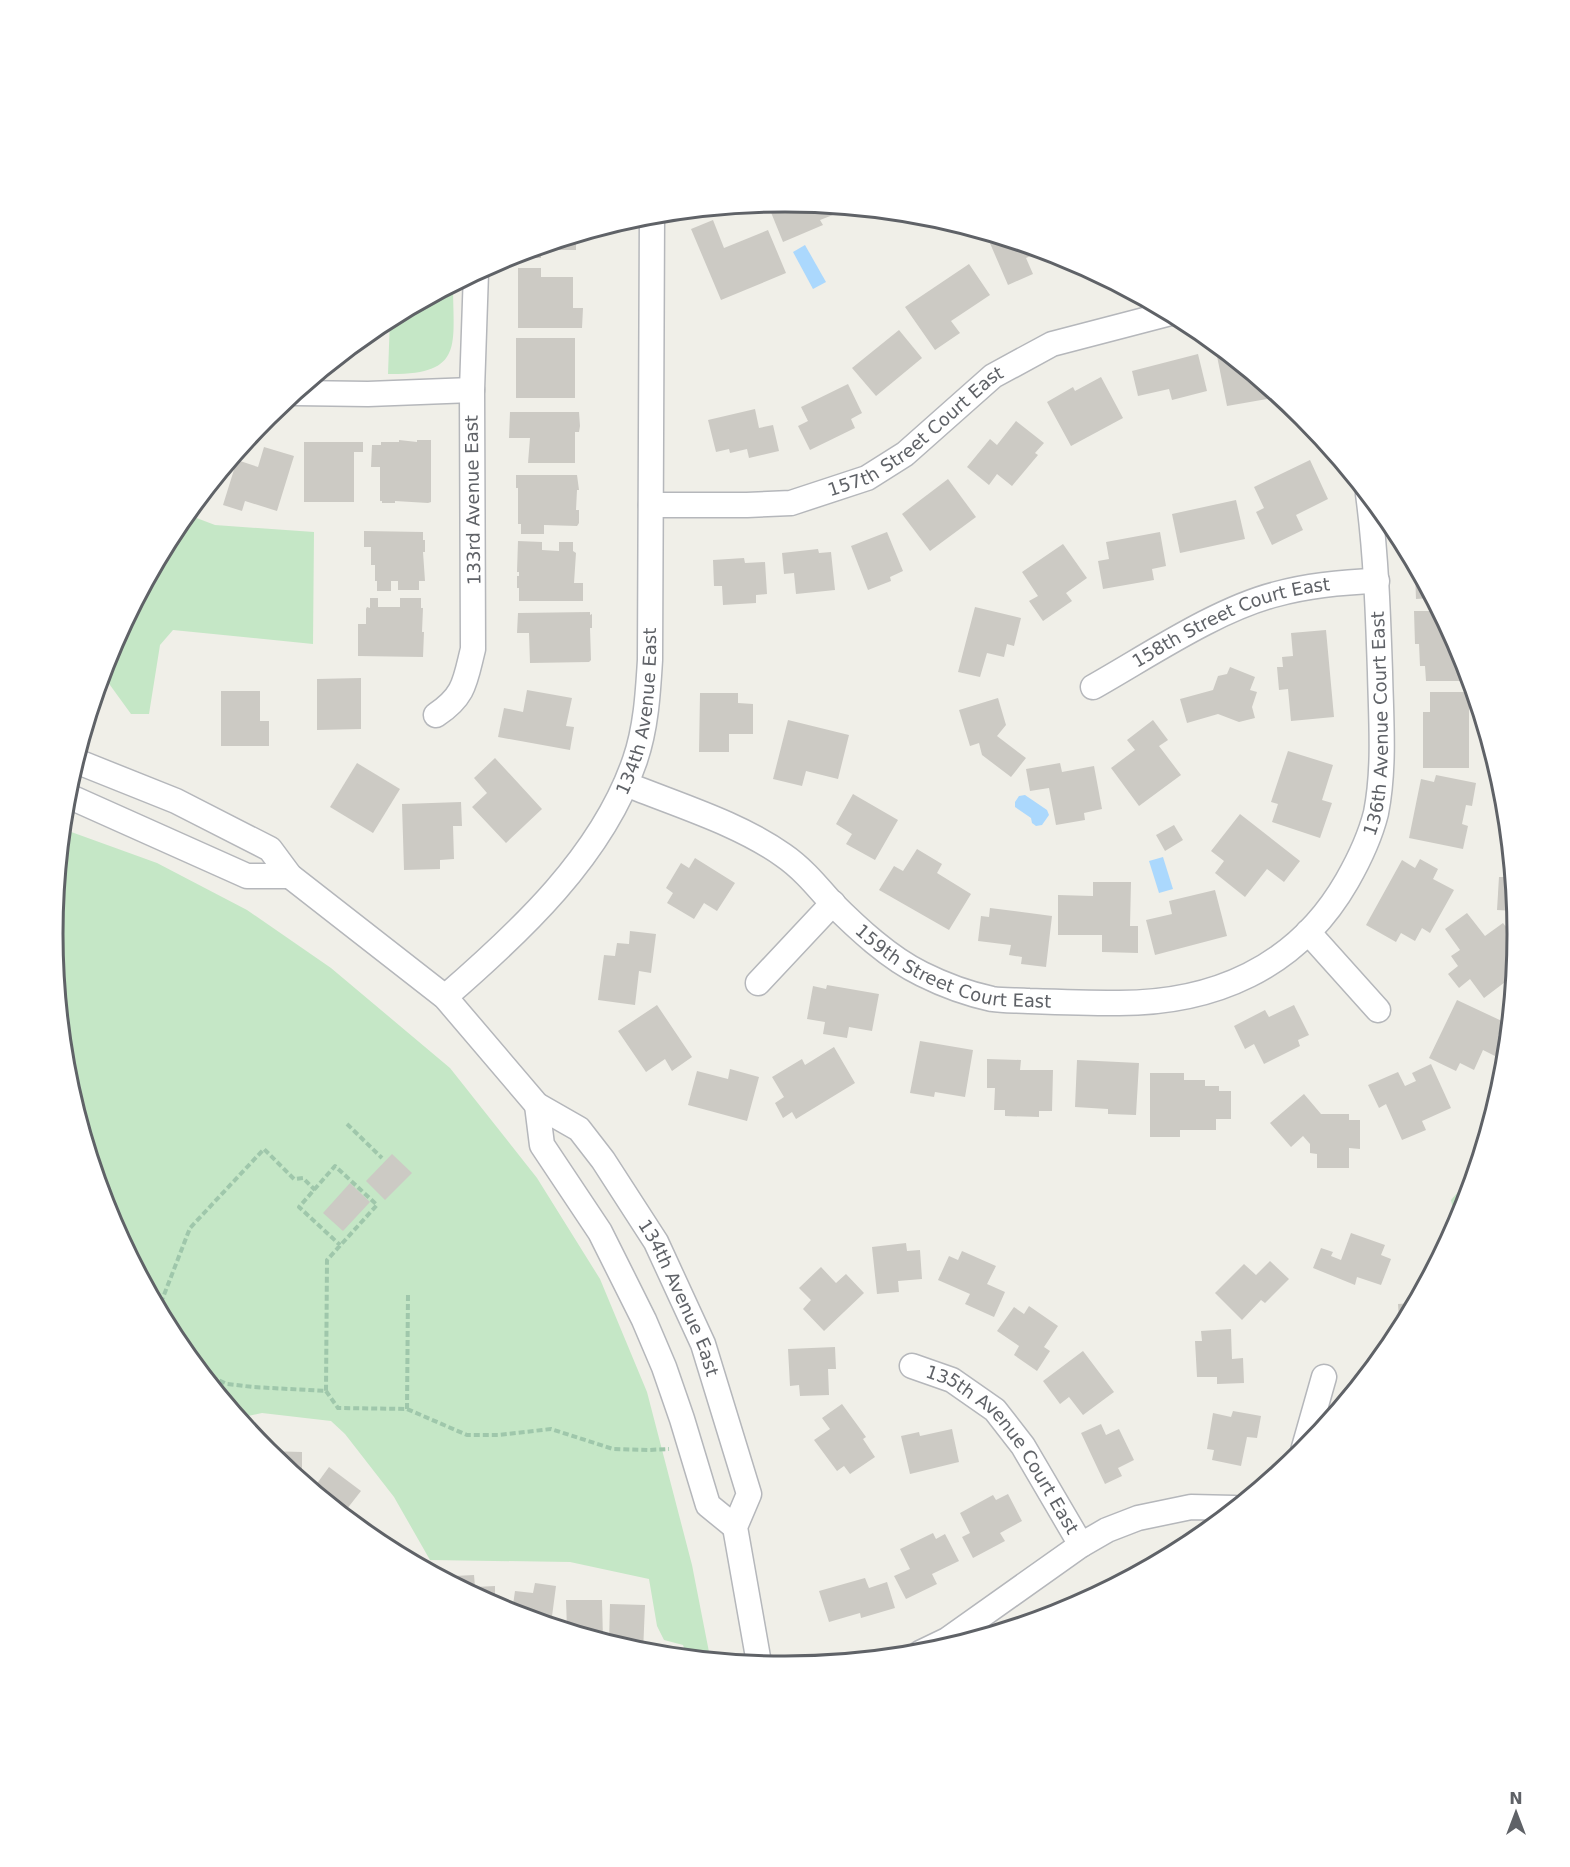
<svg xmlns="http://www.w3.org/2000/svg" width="1570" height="1867" viewBox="0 0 1570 1867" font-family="'DejaVu Sans',sans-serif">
<rect width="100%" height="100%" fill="#f0efe8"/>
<g fill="#c5e7c6">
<path d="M453,284C453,346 465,375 388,374L390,318Z"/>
<path d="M186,514L215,525L314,532L313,644L173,630L160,645L149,714H131L102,674L108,653L176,526Z"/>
<path d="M63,829L157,863L247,910L331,968L450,1068L537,1178L600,1279L647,1392L692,1565L709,1652V1658L687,1656L683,1645L664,1640L657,1626L649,1579L570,1562L430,1560L394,1497L345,1434L331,1421L262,1413L239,1418L176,1340L108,1213L67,1076L53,933Z"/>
<path d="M1474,1174L1462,1214L1456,1224L1451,1200Z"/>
</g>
<g fill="#abd8fd">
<path d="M805,245L826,282L813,289L793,252Z"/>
<path d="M1025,795L1047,810L1049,815L1042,825L1036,826L1032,823L1031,818L1015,807V802L1019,796Z"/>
<path d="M1163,857L1173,889L1159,893L1149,861Z"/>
</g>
<g fill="#cccac4">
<path d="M785,201L835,206L838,213L820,220L823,225L783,242L768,205Z"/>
<path d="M713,220L724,248L768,230L786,273L721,300L691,229Z"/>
<path d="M988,233L1044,250L1026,258L1033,274L1008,285L986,234Z"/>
<path d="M576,235V250H541V258H518V253Z"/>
<path d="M969,264L990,295L951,321L960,333L935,350L905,307Z"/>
<path d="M518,268H541V277H573V308H583L582,328H518Z"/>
<path d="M899,330L922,358L876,396L852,368Z"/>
<rect x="516" y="338" width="59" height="60"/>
<path d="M1217,345L1264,383L1267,399L1227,406L1215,346Z"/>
<path d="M1198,354L1207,391L1172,400L1169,389L1138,396L1132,371Z"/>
<path d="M1101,377L1123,418L1071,446L1047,402L1073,387L1075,391Z"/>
<path d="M848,384L862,413L851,419L855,428L810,450L798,426L808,421L801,407Z"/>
<path d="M755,409L759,428L773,425L779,451L749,458L747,449L730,453L729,449L716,452L708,420Z"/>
<path d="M510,412H579L580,426L579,432H575V463H528L530,438H509Z"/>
<path d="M1016,421L1044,443L1035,453L1038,455L1012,486L997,474L989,485L967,467L990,439L997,445Z"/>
<path d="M399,440L417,442V440H431V502L428,503L395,501V503H382V501H380V467H371L372,445H381V442H399Z"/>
<path d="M304,442H363V452H354V502H304Z"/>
<path d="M264,447L294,456L277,511L245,501L242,511L223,505L237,460L258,467Z"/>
<path d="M1310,460L1328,499L1296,515L1303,530L1272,545L1256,512L1264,508L1254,487Z"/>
<path d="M516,475H577L579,490H577L576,510H579V523L577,526L544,525V534H521V524H518V488H516Z"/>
<path d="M948,479L976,517L930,551L902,514Z"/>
<path d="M1236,500L1245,539L1180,553L1172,514Z"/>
<path d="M364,531L423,532V540H425V552H423L425,581H419V590H398V581H391V591H377V581H375V565H371V547H364Z"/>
<path d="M887,532L903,571L890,577L891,581L868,590L851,546Z"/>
<path d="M1160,532L1166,566L1152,569L1154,580L1103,589L1098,561L1109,559L1106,542Z"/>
<path d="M518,541L542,542V550L559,551V542H573V551L576,553L574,583H583V601H519V588H517V576H519V572H517Z"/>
<path d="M1063,544L1087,578L1066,593L1072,601L1043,621L1029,601L1038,596L1022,572Z"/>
<path d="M818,549L819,553L831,552L835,590L796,594L794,573L784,574L782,553Z"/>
<path d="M744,558L745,563L765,562L767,594L756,595V603L723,605L722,586H714L713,560Z"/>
<path d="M1416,568L1423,580L1432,598L1416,599L1415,572H1416Z"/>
<path d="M370,598H378V607H400V598H421V608H423L422,632H424L423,657L358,656V624H366V609L367,607L370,608Z"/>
<path d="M975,607L1021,618L1014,646L1007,644L1004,657L987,653L980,677L958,672Z"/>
<path d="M1414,611H1439L1462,654L1470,681H1426L1425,666H1420L1419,644H1415Z"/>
<path d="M590,612V615L592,614V628H590L591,660L589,662L530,663L529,633H517L518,613Z"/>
<path d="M1326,630L1334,717L1291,721L1288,689L1279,690L1277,667H1283L1282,657L1293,656L1291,633Z"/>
<path d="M1230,667L1255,677L1250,690L1257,692L1252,707L1255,718L1239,722L1218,714L1187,723L1180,699L1213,690L1218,676L1227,674Z"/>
<path d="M361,678V729L317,730V679Z"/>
<path d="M527,690L572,698L566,726L574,727L570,750L498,737L504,708L523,712Z"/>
<path d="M221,691H260V721H269V746H221Z"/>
<path d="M1430,692H1469V768H1423V712H1430Z"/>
<path d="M700,693H738V703L753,704V734H729V752H699Z"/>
<path d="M998,698L1006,725L997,736L1026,758L1011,777L982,755L979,743L970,746L959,710Z"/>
<path d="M788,720L849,735L838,779L806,771L802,786L773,779Z"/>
<path d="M1153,720L1168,740L1159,746L1181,775L1139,806L1111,768L1135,750L1127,740Z"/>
<path d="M1288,751L1333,765L1322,800L1332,803L1320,838L1272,822L1278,804L1271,802Z"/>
<path d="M495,758L542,809L506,843L472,807L487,793L474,778Z"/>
<path d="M357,763L400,789L373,833L330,807Z"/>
<path d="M1060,763L1062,772L1094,766L1102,809L1084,813L1085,820L1056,825L1049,788L1030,791L1026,769Z"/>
<path d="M1436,775L1476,783L1472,806L1466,805L1462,824L1468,826L1463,849L1409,838L1421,779L1434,782Z"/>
<path d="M853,794L898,820L875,860L846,844L852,834L836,824Z"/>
<path d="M461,802L462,826H453L454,859L440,860V869L404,870L402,804Z"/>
<path d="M1240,814L1300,861L1284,882L1267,869L1245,897L1215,873L1224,861L1211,851Z"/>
<path d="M1174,825L1183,840L1165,851L1156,835Z"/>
<path d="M917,849L942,864L937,873L971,894L949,930L879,890L894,866L903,871Z"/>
<path d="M695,858L735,883L717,911L704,903L694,919L667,903L673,893L666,888L681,863L689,868Z"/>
<path d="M1420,859L1438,869L1433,879L1454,890L1430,933L1422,928L1415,941L1401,933L1396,942L1366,925L1402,860L1415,868Z"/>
<path d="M1499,877H1512L1515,911L1497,910Z"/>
<path d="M1093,882H1131L1130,926H1138V953L1102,952V935H1058V895L1093,896Z"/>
<path d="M1215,890L1227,936L1155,955L1146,920L1172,914L1169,901Z"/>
<path d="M990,908L1052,916L1046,967L1021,964L1022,957L1009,955L1011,945L978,941L981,916L989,917Z"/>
<path d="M1467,913L1485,936L1503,923L1517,941L1515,959L1512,962L1514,966L1513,976L1484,998L1470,979L1459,988L1448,974L1458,966L1451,956L1460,950L1445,929Z"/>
<path d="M630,931L656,934L651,973L639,971L635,1005L598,1000L604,955L615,956L617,943L629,944Z"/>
<path d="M827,985L879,994L872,1031L849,1027L847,1038L823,1034L825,1022L807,1019L813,986L826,989Z"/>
<path d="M1457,1000L1504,1022L1498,1036L1503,1038L1495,1056L1483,1050L1474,1070L1460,1063L1456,1071L1429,1058Z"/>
<path d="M657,1005L692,1057L672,1071L665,1059L646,1072L618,1031Z"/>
<path d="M1294,1005L1309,1035L1298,1040L1300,1046L1264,1064L1254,1044L1245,1049L1234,1026L1265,1010L1269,1017Z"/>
<path d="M920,1041L973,1050L965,1097L935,1092L934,1097L910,1093Z"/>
<path d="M834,1047L855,1083L796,1119L792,1112L783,1118L775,1103L784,1097L772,1077L802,1059L805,1065Z"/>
<path d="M987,1059L1021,1060L1020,1070H1053L1052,1111H1039V1117L1005,1116V1110H994L995,1088H987Z"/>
<path d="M1077,1060L1139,1063L1136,1115L1108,1114V1109L1075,1107Z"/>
<path d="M1431,1064L1451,1108L1422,1121L1426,1130L1402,1140L1386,1104L1379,1108L1368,1085L1398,1072L1405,1086L1416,1081L1412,1073Z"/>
<path d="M730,1069L759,1077L747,1121L688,1105L697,1071L728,1079Z"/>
<path d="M1150,1073H1184V1080H1205V1086H1219V1091H1231V1119H1216V1130H1180V1137H1150Z"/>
<path d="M1304,1094L1321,1114H1349V1120H1360V1149L1349,1148V1168H1317V1154L1310,1153V1144L1303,1136L1291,1147L1270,1123Z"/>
<path d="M392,1154L412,1173L385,1200L366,1181Z"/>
<path d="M350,1183L370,1202L343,1231L323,1213Z"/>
<path d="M1351,1233L1385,1245L1381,1255L1391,1259L1381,1285L1357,1277L1355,1285L1313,1268L1321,1248L1333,1252L1331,1256L1341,1260Z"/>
<path d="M906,1243L907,1251L920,1250L922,1279L898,1281L899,1292L877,1294L872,1247Z"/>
<path d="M962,1251L996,1266L987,1284L1005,1292L994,1317L965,1304L970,1294L938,1280L949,1256L958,1260Z"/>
<path d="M1270,1261L1289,1279L1265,1303L1261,1300L1242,1320L1215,1293L1244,1264L1256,1275Z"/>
<path d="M821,1267L836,1283L846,1274L864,1293L824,1331L803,1309L811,1300L799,1288Z"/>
<path d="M1414,1303L1401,1327V1319H1399L1398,1304Z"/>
<path d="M1029,1306L1058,1326L1044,1347L1050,1351L1037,1371L1014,1355L1019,1346L997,1331L1014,1307L1024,1314Z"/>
<path d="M1231,1329L1232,1359L1243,1358L1244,1383L1217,1384V1377H1197L1195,1341H1202L1201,1331Z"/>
<path d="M835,1347L836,1369H828L829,1395L800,1396L799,1385L790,1386L788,1349Z"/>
<path d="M1083,1351L1114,1392L1083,1415L1069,1397L1060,1404L1043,1381Z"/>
<path d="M842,1404L866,1437L863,1439L875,1457L850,1474L844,1466L837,1471L814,1440L830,1429L822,1418Z"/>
<path d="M1233,1411L1261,1416L1257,1438L1247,1437L1241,1466L1212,1460L1214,1450L1207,1449L1213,1413L1231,1417Z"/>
<path d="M1101,1424L1106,1435L1119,1429L1134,1460L1118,1468L1122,1476L1105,1484L1081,1433Z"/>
<path d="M952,1429L959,1462L910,1474L901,1436L919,1432L920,1436Z"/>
<path d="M267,1451L302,1452V1480L295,1474Z"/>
<path d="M329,1467L361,1491L343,1514L313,1489Z"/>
<path d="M1008,1494L1022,1521L1000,1533L1005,1541L973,1558L962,1537L970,1533L960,1513L993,1495L996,1500Z"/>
<path d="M933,1533L936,1539L945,1534L959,1561L932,1574L937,1584L906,1599L894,1576L910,1569L900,1549Z"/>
<path d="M474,1575L475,1587L495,1586V1605L454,1583V1576Z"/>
<path d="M865,1578L869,1588L887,1582L895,1608L861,1618L860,1613L829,1622L819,1591Z"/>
<path d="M535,1583L556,1586L551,1624L512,1612L515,1591L533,1593Z"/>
<path d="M566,1600H602L603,1640L567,1629Z"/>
<path d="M610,1604L645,1605L643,1652L609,1642Z"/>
</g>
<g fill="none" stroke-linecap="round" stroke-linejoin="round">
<defs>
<g id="minor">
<path d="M295,393L368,394L472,390"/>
<path id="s1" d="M651,505H747L791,503L867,478L905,454L993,376L1052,344L1171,313"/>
<path id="s2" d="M1093,687C1148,656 1217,609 1277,594C1310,585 1343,582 1377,581"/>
<path d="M436,715C465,696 465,681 473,649L472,390L476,272"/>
<path id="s3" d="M76,761L176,801L270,849L290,876L445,997L537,1105L579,1129L603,1160L656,1242L703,1344L749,1494L735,1527L759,1663"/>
<path id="s4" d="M626,784C677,805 738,823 783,855C802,868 816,885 831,902C857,928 889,958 922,974C944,985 969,994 992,999C1004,1001 1017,1000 1029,1001C1057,1002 1086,1003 1115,1003C1213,1004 1297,968 1347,881C1359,860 1370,837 1376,813C1385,767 1381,719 1380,672C1378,613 1376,553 1368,494"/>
<path d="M66,795L247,876H290"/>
<path d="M1308,932L1378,1010"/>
<path d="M758,983L833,903"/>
<path id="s5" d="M445,997C520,932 602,856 635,760C646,728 648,693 650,660L652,214"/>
<path d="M537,1105L542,1145L600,1232L644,1320L664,1367L682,1419L708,1505L735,1527"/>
<path id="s6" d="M912,1366L952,1380L995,1410L1023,1446L1081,1545"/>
<path d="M1303,1451L1324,1377"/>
<path d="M920,1653L947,1640L1081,1545L1107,1530L1138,1518L1191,1507L1234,1508"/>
</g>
</defs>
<use href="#minor" stroke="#b5b7bb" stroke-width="27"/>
<g stroke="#9fc7ab" stroke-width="4" stroke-dasharray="6 3" stroke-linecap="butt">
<path d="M347,1124L382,1158"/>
<path d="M170,1329L162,1300L190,1228L264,1149L294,1179L303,1178L315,1190"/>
<path d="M203,1373L227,1384L253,1387L326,1391L327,1260L377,1205L335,1166L299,1207L340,1245"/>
<path d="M326,1391L338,1408L407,1409L467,1435H498L551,1429L613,1449L648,1450L669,1449"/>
<path d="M407,1409L408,1293"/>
</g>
<use href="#minor" stroke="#fff" stroke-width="24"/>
</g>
<g text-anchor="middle" stroke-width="4.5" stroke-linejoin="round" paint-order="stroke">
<g font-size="18" fill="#5f6267" stroke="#fff">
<text dy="6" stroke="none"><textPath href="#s1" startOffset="286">157th Street Court East</textPath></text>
<text transform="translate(473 500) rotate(-91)" y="6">133rd Avenue East</text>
<text dy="6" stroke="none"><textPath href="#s2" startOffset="154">158th Street Court East</textPath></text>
<text dy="6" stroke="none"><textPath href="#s5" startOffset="356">134th Avenue East</textPath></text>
<text dy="6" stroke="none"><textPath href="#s4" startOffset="994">136th Avenue Court East</textPath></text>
<text dy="6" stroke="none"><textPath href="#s4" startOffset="384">159th Street Court East</textPath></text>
<text dy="6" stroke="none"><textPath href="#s3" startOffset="831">134th Avenue East</textPath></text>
<text dy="6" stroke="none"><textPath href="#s6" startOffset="128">135th Avenue Court East</textPath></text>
</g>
</g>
<path d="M0 0H1570V1867H0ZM63 934a722 722 0 1 1 1444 0a722 722 0 1 1-1444 0Z" fill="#fff" fill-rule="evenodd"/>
<path fill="none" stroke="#5f6267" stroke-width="3" d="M63 934a722 722 0 1 1 1444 0a722 722 0 1 1-1444 0Z"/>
<g transform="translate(1516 1813)" stroke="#ffffff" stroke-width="4.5" paint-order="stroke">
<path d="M0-4.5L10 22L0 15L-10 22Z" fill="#5f6267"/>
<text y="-9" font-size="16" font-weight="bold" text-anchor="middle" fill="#5f6267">N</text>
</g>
</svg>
